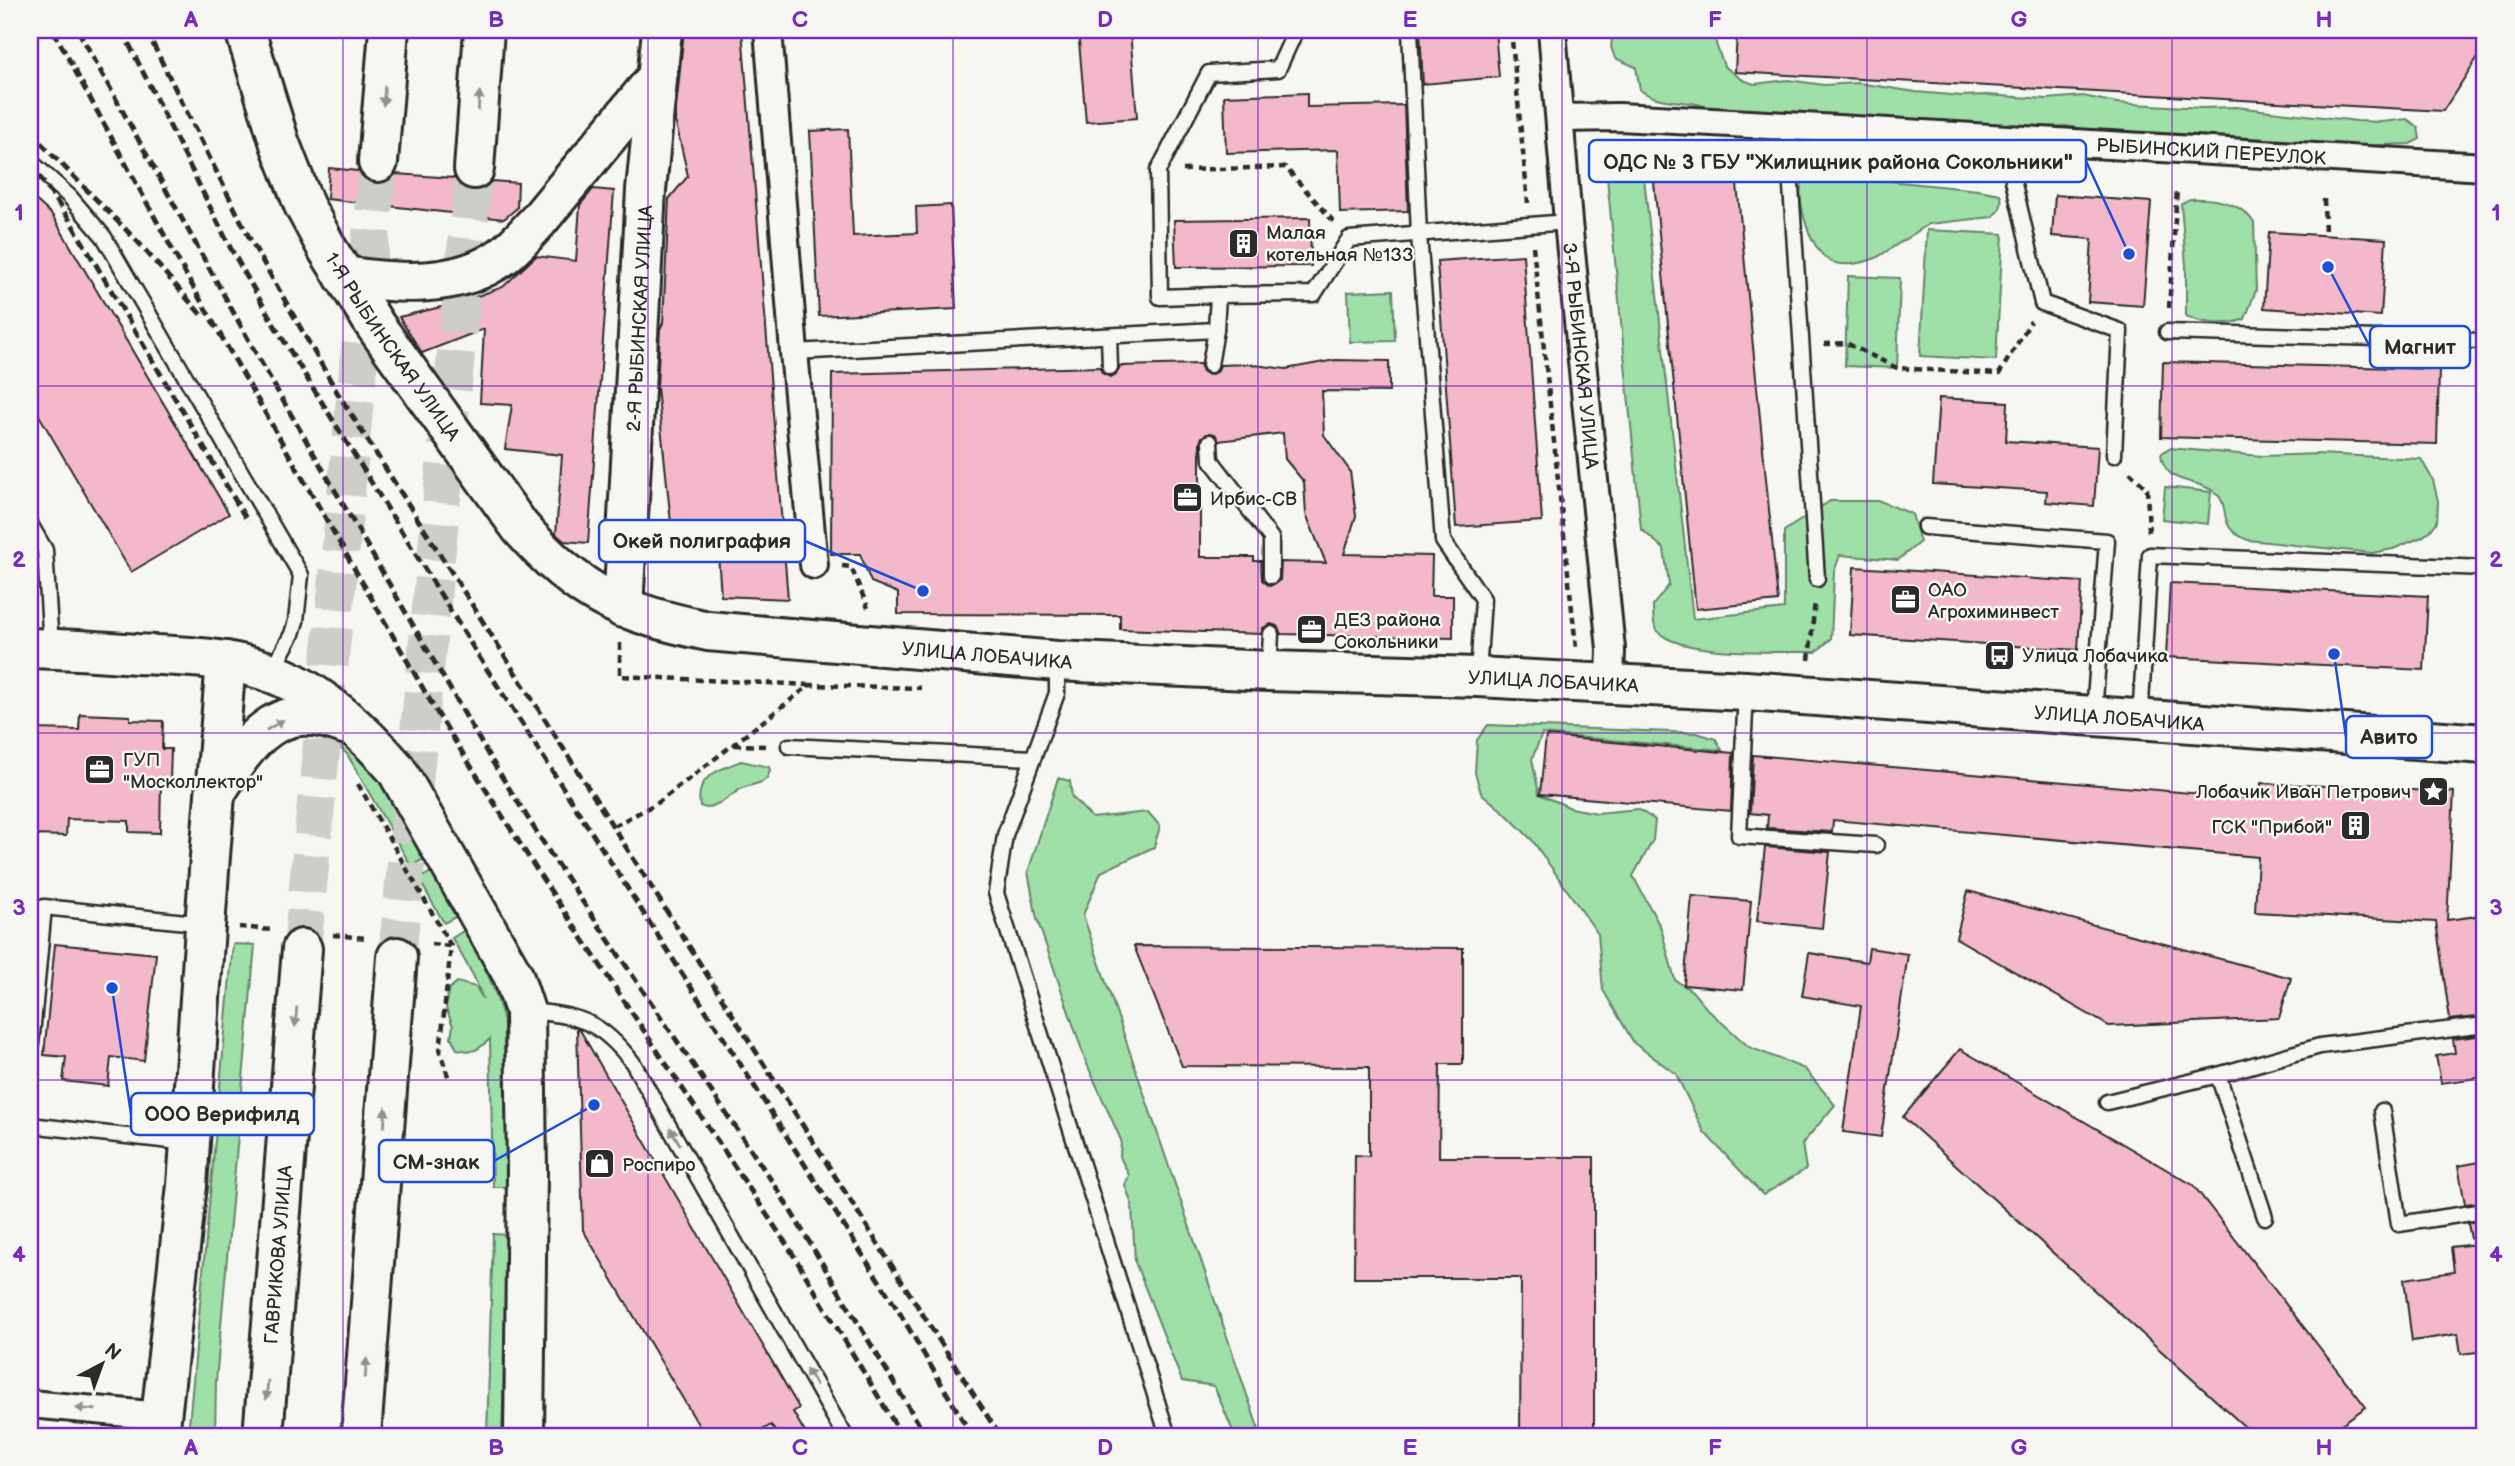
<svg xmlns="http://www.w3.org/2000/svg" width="2515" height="1466" viewBox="0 0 2515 1466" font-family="'Balsamiq Sans',sans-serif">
<rect width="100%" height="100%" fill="#f6f6f2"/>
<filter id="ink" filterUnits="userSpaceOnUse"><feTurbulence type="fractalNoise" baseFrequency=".0143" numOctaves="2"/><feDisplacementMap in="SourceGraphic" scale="14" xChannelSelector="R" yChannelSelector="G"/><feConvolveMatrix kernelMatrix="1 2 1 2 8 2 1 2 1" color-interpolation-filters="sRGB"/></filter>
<g filter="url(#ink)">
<g fill="#9fdfa8" stroke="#65856a" stroke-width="2">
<path d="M1613,30H1718L1716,44L1724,66L1743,80L1754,84L1788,80L1824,85L1858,83L1916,92L1962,96L1987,95L2047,99L2083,96L2117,103L2202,108L2236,107L2357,121L2382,122L2407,119L2418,127L2420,139L2410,144L2351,146L2148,140L2066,126L2019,128L1859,120C1818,111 1776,117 1734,114C1721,113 1709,107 1697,104C1676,100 1658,103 1640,90L1636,67L1615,58L1611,47Z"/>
<path d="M1625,164L1668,166L1644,178L1693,619L1784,609V531L1830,501H1880L1912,514L1920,542L1898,560L1840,555L1834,572L1831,639L1816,652C1785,651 1669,658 1655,627C1653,621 1653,612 1653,605L1669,585L1664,549L1641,529L1607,177Z"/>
<path d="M1821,174L1978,190L2000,194C2004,204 2000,210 1992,217L1929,224L1876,258C1864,263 1845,267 1832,262C1812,254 1795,202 1802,183Z"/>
<path d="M2190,199C2214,198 2241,202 2254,223L2256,290L2245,319C2228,326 2202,324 2186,316V265L2181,204Z"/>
<path d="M1927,230L2003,234L1996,360L1920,356Z"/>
<path d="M1848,276L1900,278L1897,368L1845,366Z"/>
<path d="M1393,290L1395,341L1350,342L1348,292Z"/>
<path d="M2169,448L2262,456L2317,454L2421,459L2433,480L2438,501L2437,522L2430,531L2422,537L2393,549L2372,553L2248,540C2215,528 2232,507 2216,493C2197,477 2165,487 2161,454Z"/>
<path d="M2165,487L2211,492L2208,524L2162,519Z"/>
<path d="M1488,725L1697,733L1716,739L1722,750L1542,734L1532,759L1539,794L1571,808L1597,813L1638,809L1655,820L1653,840L1633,876L1661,928L1675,980L1692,991L1707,1009L1749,1047L1805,1069L1835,1105L1802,1144L1806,1169L1763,1195L1704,1132L1676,1074L1634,1043L1603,990L1598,934L1532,840L1505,813L1481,793L1475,773L1477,740Z"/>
<path d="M314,728L362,751L424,859L411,866L347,754L336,744L311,734Z"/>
<path d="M741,761L769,767L770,771L767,778L762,782L742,788L722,802L706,808L700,806C695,776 720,769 741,761Z"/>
<path d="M1058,778L1070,781L1072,797L1092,818L1148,812L1160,826L1154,847L1101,872L1083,915L1261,1436H1235L1214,1386L1182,1381L1135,1262L1132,1205L1125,1185L1129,1175L1120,1157L1121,1140L1086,1062L1037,919L1028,872Z"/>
<path d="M431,872L457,916L444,923L419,879Z"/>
<path d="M465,930C482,961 496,988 504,1022L507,1187H493L490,1039C476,1051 476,1053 457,1049L451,1037L453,1026L446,1008L448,990L457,982L476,987L483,999L474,977L452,938Z"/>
<path d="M233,944L255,945L216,1381L215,1436H188Z"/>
<path d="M493,1234L508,1235L502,1436H487Z"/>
</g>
<g fill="#f3b9cb" stroke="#2b2b2b" stroke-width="2" fill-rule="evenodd">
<path d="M684,30H742L788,599L721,596L718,554L674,552L657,387L660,329L663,323L669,199L688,176L675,119Z"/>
<path d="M1078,30H1130L1137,118L1086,122Z"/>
<path d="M1420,30H1495L1499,77L1423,84Z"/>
<path d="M1737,30H2485V46L2443,111L1735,72Z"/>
<path d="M1307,93V107L1404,105L1408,211L1340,213L1338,150L1226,153L1224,96Z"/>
<path d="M848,129L853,236L917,233L916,207L951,205L956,309L819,316L810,131Z"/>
<path d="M329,168L358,171L365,180L376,184L388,181L396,174L454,178L461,187L472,191L483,189L492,181L518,183L517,208L504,219L327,199Z"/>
<path d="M1736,174L1778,601L1696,609L1654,182Z"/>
<path d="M593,189L614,191L588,543L564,541L556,534L562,455L505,449L512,405L480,403L484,329L422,353L399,317L458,303L503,287L536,256L576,261L580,205Z"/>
<path d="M30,195L52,215L229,514L131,572L30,400Z"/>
<path d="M2055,195L2151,202L2143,306L2088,302L2092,239L2052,236Z"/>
<path d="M1310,218L1311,266L1176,267L1174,220Z"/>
<path d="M2269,232L2386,239L2381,316L2264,308Z"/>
<path d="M1523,255L1542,521L1456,527L1437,261Z"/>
<path d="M1335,360L1389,361V392L1322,391L1324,435L1350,471L1356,516L1344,554L1432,556L1431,596H1453V638L1281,634L1277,626L1271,624L1263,628L1261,634L1120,629V615L898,614V593L871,582L860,554H831L832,374L1100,367L1102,373L1110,377L1116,375L1120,366L1200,364L1203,372L1209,375L1217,372L1220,365L1247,364L1286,369ZM1209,433L1215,434L1219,441L1283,433L1285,459L1304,482L1306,514L1326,563L1281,562L1280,580L1270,586L1262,580L1261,561H1254V557H1200V443L1202,437Z"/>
<path d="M2163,362L2439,369L2437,444L2161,437Z"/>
<path d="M1939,398L2008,402L2006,441L2098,447L2094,506L2046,502L2047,491L1933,484Z"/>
<path d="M1854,567L2082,582L2078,650L1850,635Z"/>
<path d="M2170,583L2428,596L2424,670L2166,657Z"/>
<path d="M80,714L130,716V720L163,721L162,749H171L170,782H161L160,833L129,832V821L67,819L66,836L30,835V729L79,730Z"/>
<path d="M1546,736L1733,753L1731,811L1540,794Z"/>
<path d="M1753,755L2260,799L2261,783L2454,792L2447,920L2485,915V1016L2450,1020L2436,922L2255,912L2258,857L1833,820L1832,832L1767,828L1768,815L1750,813Z"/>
<path d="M1765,847L1830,852L1822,928L1757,921Z"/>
<path d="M1968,891L2291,978L2279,1018L2109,1026L1956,938Z"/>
<path d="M1692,896L1751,901L1743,990L1684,985Z"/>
<path d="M55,944L156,954L144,1061L111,1057L108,1086L63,1081L66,1057L44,1055Z"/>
<path d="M1134,946L1463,948V1064H1440L1439,1157H1594V1436H1520L1521,1278H1354L1355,1155L1369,1156V1067L1182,1066Z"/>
<path d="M1869,948L1908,954L1881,1137L1843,1132L1861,1006L1802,996L1809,953L1867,962Z"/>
<path d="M577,1029L580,1030L799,1408L793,1412L807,1436H778L771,1425L752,1436H705L583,1230Z"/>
<path d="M2485,1035V1077L2441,1083L2436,1056L2455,1053L2453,1039Z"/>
<path d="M1960,1049L2193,1185L2366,1407L2324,1436H2255L1903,1117Z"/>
<path d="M2485,1161V1202L2465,1204L2458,1166Z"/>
<path d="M2485,1221V1238L2471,1239L2468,1223Z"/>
<path d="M2485,1243V1351L2461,1354L2458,1334L2412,1341L2404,1279L2454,1272L2451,1247Z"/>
</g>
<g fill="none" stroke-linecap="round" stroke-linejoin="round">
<g stroke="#cdcdca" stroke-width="38" stroke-dasharray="38 19" stroke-linecap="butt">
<path d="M302,949L378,162"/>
<path d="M397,957L474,169"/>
</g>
<defs>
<g id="lane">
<path d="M1410,30L1419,235L1443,541L1483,599L1478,675"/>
<path d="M1787,126L1817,579"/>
<path d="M2018,140L2013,180L2042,303L2120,331L2114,455"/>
<path d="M30,161L70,197L104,237L301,575L296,621L292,634L272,671"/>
<path d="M1218,295L1160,297L1158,171L1209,73L1278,69L1296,30"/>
<path d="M2167,332L2485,341"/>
<path d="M1109,336L1110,367"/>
<path d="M794,352L1216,330L1218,295L1314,294L1349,239L1568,222"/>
<path d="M1210,365L1216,330"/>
<path d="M1210,442L1211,460L1271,538V576"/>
<path d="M30,524L45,550L51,647"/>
<path d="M1925,527L2107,541L2094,713"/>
<path d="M1057,662V693L1005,835L996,893L1168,1436"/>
<path d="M1269,671L1271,634"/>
<path d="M1746,691L1739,836L1876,845"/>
<path d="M2140,720L2150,555L2485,568"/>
<path d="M789,746L1033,758"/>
<path d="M525,1011C579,1015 600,1020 633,1063L845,1436"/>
<path d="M30,1056L44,907L205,924"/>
<path d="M2218,1075L2265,1217"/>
<path d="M2107,1102L2218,1075L2320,1046L2485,1025"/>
<path d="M2382,1111L2399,1224L2485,1211"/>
<path d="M30,1125L188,1143"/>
</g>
<g id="street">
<path d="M768,30L794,352L814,565"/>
<path id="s1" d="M1552,30L1568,222L1611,649L1610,683"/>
<path id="s2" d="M1561,118L1619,117L1787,126L2485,167"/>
<path d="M30,1404L161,1416"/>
</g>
<g id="secondary">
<path id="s3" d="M245,30L280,144L304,205L328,250L375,325L520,527C579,595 622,613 708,631L1057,661L1269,671L1478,677L1746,691L2485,744"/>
<path d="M344,276C396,284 458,289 503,256C516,246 527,233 538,221L657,77"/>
<path id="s4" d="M623,608L646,190L662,30"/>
<path d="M30,648C66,649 101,651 137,654C182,656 226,657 269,672C316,688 364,732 396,769L513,975L525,1011L527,1172L524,1436"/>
<path d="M216,792C250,739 278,696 347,725"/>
<path d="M159,1436L187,1185L210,856L226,661"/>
</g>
<g id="primary">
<path d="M378,162L389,30"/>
<path d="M474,169L484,30"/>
<path id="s5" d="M263,1436L302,949"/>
<path d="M361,1436L397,957"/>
</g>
</defs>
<use href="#lane" stroke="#2b2b2b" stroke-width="19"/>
<use href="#street" stroke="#2b2b2b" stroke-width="32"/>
<use href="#secondary" stroke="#2b2b2b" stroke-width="44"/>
<use href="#primary" stroke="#2b2b2b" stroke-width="44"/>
<g stroke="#2b2b2b" stroke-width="4.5" stroke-dasharray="7 5" stroke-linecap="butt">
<path d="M1511,30L1528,203"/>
<path d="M1183,170L1285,167L1335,223"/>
<path d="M2324,199L2325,235"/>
<path d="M1533,246L1576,647"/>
<path d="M2169,308L2177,190"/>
<path d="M1824,344L1846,343L1897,368L1999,374L2031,321"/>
<path d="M2130,472L2147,489L2149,534"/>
<path d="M842,566L851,567L868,608"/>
<path d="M620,643V676L810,685"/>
<path d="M1809,660L1815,601"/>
<path d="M734,745L768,746"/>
<path d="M358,784L451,946L440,1052L449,1079"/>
<path d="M614,826L659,802L810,685L921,688"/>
<path d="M239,927L272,930"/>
<path d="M333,935L366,938"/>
<path d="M431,944L451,946"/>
</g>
<use href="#lane" stroke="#f6f6f2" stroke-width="14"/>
<use href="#street" stroke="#f6f6f2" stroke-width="26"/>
<use href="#secondary" stroke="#f6f6f2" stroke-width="38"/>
<use href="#primary" stroke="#f6f6f2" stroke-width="38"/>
<g stroke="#2b2b2b" stroke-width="5" stroke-dasharray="10 5" stroke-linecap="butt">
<path d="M53,30L185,273L436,711L538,872L791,1251L902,1436"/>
<path d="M78,30L263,366L490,758L553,858L778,1190L926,1436"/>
<path d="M122,30L231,249L276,328L481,660L898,1310L972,1436"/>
<path d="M146,30L250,239L337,392L1000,1436"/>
<path d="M30,132L138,242L204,318"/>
<path d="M30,163L69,219L248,522"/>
</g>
</g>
<defs><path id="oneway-solid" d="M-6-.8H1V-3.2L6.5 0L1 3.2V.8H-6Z" transform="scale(1.75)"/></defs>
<g fill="#90908e">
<use href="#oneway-solid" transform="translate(384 96) rotate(95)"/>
<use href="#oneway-solid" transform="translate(479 101) rotate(-86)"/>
<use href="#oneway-solid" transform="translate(275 725) rotate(-30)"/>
<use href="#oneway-solid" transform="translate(296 1017) rotate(95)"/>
<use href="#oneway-solid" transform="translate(385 1117) rotate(-86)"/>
<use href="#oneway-solid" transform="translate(675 1136) rotate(-120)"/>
<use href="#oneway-solid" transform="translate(366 1368) rotate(-86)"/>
<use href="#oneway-solid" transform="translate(811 1377) rotate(-120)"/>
<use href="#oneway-solid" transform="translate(267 1390) rotate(95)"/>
<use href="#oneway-solid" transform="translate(86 1409) rotate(-175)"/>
</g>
</g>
<path fill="none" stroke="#7b2cbf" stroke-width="2" stroke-opacity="0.55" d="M343,30V1436M648,30V1436M953,30V1436M1258,30V1436M1562,30V1436M1867,30V1436M2172,30V1436M30,386H2485M30,733H2485M30,1080H2485"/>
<defs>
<symbol id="building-square" viewBox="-11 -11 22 22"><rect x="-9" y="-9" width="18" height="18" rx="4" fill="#2b2b2b" stroke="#f6f6f2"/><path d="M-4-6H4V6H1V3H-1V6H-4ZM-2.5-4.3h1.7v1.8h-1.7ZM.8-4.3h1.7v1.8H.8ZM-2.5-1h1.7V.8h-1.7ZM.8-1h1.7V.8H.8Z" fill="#fff"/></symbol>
<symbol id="office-square" viewBox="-11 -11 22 22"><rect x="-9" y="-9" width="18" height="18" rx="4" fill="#2b2b2b" stroke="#f6f6f2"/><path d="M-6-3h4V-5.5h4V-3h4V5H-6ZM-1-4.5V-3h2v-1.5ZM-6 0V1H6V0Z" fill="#fff"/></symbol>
<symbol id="bus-square" viewBox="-11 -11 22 22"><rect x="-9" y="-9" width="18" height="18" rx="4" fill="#2b2b2b" stroke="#f6f6f2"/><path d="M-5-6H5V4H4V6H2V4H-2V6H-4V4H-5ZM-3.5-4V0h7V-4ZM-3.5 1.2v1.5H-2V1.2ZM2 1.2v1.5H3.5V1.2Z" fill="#fff"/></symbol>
<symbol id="sight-square" viewBox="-11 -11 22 22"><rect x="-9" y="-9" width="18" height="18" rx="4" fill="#2b2b2b" stroke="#f6f6f2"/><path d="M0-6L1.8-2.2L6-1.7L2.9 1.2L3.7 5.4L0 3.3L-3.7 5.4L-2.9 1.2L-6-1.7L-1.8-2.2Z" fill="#fff"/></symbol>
<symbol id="shop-square" viewBox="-11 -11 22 22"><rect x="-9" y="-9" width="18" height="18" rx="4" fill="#2b2b2b" stroke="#f6f6f2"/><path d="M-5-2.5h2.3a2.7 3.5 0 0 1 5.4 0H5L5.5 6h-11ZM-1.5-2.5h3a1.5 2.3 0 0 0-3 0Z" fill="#fff"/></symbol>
</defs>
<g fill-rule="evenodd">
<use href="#building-square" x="1226" y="226" width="35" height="35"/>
<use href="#office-square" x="1170" y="480" width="35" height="35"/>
<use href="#office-square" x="1888" y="582" width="35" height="35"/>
<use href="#office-square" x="1294" y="612" width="35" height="35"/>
<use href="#bus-square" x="1982" y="638" width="35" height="35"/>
<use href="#office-square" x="82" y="752" width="35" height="35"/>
<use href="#sight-square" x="2416" y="774" width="35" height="35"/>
<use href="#building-square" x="2338" y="808" width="35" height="35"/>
<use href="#shop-square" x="582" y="1146" width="35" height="35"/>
</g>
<g text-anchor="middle" stroke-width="5" stroke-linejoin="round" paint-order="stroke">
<g font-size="19" fill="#2b2b2b" stroke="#f6f6f2">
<text dy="7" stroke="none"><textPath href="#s2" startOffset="651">РЫБИНСКИЙ ПЕРЕУЛОК</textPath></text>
<text dy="7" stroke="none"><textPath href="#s4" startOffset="290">2-Я РЫБИНСКАЯ УЛИЦА</textPath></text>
<text dy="7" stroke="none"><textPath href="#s3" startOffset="352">1-Я РЫБИНСКАЯ УЛИЦА</textPath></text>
<text dy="7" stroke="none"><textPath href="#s1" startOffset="327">3-Я РЫБИНСКАЯ УЛИЦА</textPath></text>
<text dy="7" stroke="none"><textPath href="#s3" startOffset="1073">УЛИЦА ЛОБАЧИКА</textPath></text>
<text dy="7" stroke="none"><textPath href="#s3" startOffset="1640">УЛИЦА ЛОБАЧИКА</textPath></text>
<text dy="7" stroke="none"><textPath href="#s3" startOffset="2207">УЛИЦА ЛОБАЧИКА</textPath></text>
<text dy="7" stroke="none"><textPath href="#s5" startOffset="182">ГАВРИКОВА УЛИЦА</textPath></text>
</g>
<g font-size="19" fill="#2b2b2b" stroke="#f6f6f2" text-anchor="start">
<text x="1266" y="239">Малая<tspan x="1266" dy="22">котельная №133</tspan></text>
<text x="1210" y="505">Ирбис-СВ</text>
<text x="1928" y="596">ОАО<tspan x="1928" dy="22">Агрохиминвест</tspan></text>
<text x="1334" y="626">ДЕЗ района<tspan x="1334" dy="22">Сокольники</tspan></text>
<text x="2022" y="662">Улица Лобачика</text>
<text x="123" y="766">ГУП<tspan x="123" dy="22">"Москоллектор"</tspan></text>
<text x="2411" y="798" text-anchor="end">Лобачик Иван Петрович</text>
<text x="2332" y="833" text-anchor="end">ГСК "Прибой"</text>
<text x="622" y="1171">Роспиро</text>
</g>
</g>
<path fill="none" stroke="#1d4ed8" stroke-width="2.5" d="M2129 254L2086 161M2328 267L2370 347M923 591L805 541M2334 654L2346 737M112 988L131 1114M594 1105L494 1161"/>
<g fill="#1d4ed8" stroke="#f6f6f2" stroke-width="2.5">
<circle cx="2129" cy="254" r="7"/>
<circle cx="2328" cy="267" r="7"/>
<circle cx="923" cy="591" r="7"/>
<circle cx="2334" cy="654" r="7"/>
<circle cx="112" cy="988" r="7"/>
<circle cx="594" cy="1105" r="7"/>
</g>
<g fill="#f6f6f2" stroke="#1d4ed8" stroke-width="2.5">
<rect x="1589" y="140" width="497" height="42" rx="7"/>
<rect x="2370" y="326" width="100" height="42" rx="7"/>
<rect x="599" y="520" width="206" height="42" rx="7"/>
<rect x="2346" y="716" width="86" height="42" rx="7"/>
<rect x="131" y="1093" width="183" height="42" rx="7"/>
<rect x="379" y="1140" width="115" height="42" rx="7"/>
</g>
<g font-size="21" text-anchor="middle" font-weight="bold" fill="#2b2b2b">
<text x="1838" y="169">ОДС № 3 ГБУ "Жилищник района Сокольники"</text>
<text x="2420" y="354">Магнит</text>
<text x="702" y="548">Окей полиграфия</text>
<text x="2389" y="744">Авито</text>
<text x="222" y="1121">ООО Верифилд</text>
<text x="436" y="1169">СМ-знак</text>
</g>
<rect width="2515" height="1466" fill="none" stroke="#f6f6f2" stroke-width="77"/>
<g transform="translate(102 1364) rotate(41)" stroke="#f6f6f2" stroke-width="5" paint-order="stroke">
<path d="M0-5L12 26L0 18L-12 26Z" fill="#2b2b2b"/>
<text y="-10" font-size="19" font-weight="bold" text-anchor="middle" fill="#2b2b2b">N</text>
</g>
<rect x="38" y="38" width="2438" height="1390" fill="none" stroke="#7b2cbf" stroke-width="2.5"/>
<g font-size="23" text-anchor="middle" font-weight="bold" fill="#7b2cbf">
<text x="191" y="27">A</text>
<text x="496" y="27">B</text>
<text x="800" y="27">C</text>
<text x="1105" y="27">D</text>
<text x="1410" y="27">E</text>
<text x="1715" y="27">F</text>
<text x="2019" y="27">G</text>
<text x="2324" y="27">H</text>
<text x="19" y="220">1</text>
<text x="2496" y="220">1</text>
<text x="19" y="567">2</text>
<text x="2496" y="567">2</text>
<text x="19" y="915">3</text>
<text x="2496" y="915">3</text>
<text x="19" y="1262">4</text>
<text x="2496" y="1262">4</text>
<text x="191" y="1455">A</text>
<text x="496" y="1455">B</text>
<text x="800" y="1455">C</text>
<text x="1105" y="1455">D</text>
<text x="1410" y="1455">E</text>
<text x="1715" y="1455">F</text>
<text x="2019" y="1455">G</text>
<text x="2324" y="1455">H</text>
</g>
</svg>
